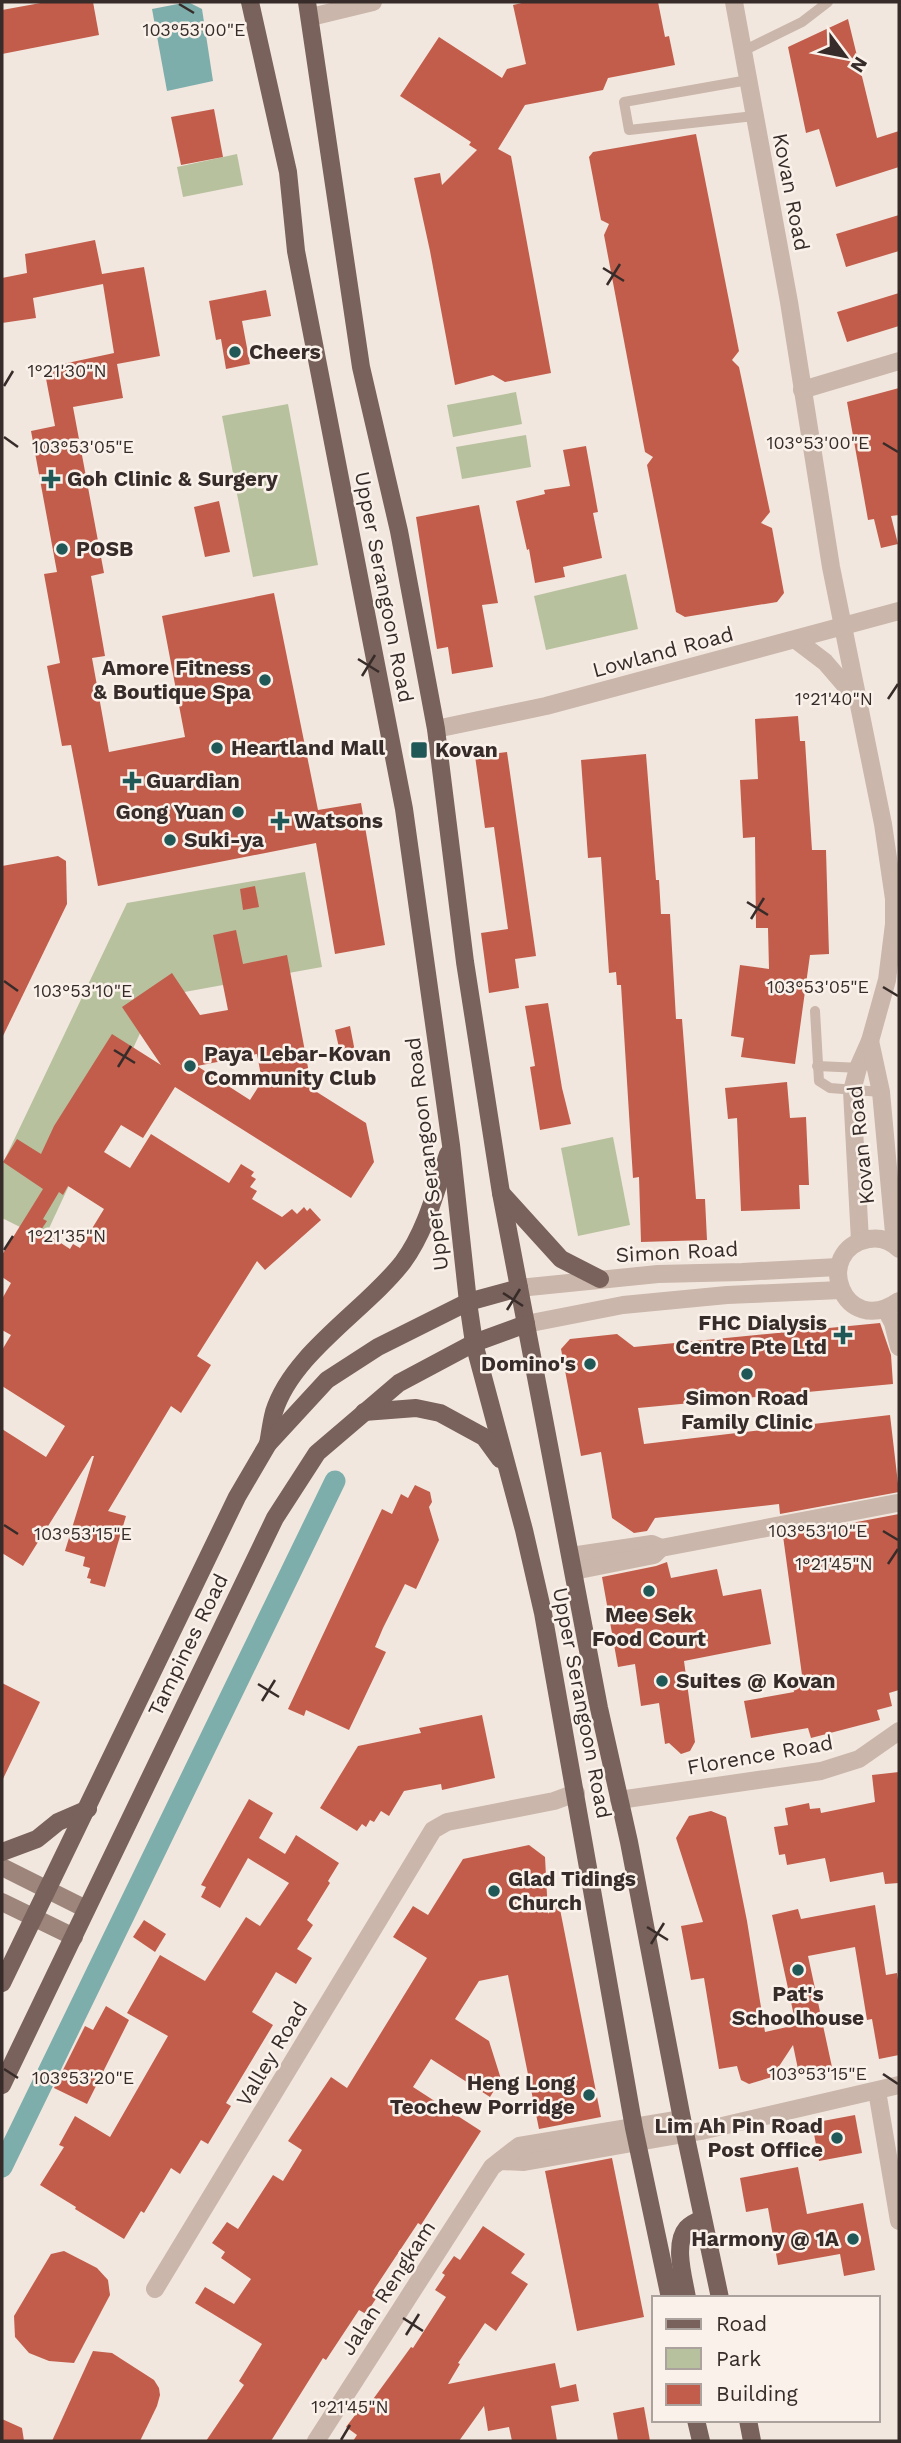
<svg xmlns="http://www.w3.org/2000/svg" width="901" height="2443" viewBox="0 0 901 2443" font-family="'Work Sans',sans-serif">
<rect width="100%" height="100%" fill="#f2e7de"/>
<g fill="#b8c19e">
<path d="M237,154L243,185L183,197L177,167Z"/>
<path d="M516,392L522,424L453,437L447,405Z"/>
<path d="M288,404L318,565L253,577L222,416Z"/>
<path d="M526,435L531,467L462,479L456,447Z"/>
<path d="M626,574L638,629L546,650L534,596Z"/>
<path d="M305,872L322,967L157,997L44,1239L2,1218V1165L127,903Z"/>
<path d="M613,1137L630,1225L578,1236L561,1148Z"/>
</g>
<path fill="#7daeac" d="M188,2L202,9L213,81L167,91L152,9Z"/>
<g fill="none" stroke-linecap="round" stroke-linejoin="round">
<path stroke="#7daeac" stroke-width="21" d="M2,2167L335,1481"/>
</g>
<g fill="#c25d4b" fill-rule="evenodd">
<path d="M46,2H93L99,35L2,54V10Z"/>
<path d="M526,2H658L665,37L669,36L675,65L608,78L603,90L525,105L498,149L511,156L551,373L505,382L493,375L455,385L430,251L414,178L440,173L442,185L477,150L469,145L471,142L400,96L439,37L502,78L507,69L526,64L513,5Z"/>
<path d="M848,19L877,138L899,131V167L836,187L819,129L806,133L788,47Z"/>
<path d="M214,109L223,157L181,165L171,117Z"/>
<path d="M696,134L739,351L732,360L739,367L770,512L761,523L772,528L784,593L777,602L685,617L676,612L647,465L653,457L645,452L604,235L609,224L601,220L589,157L593,152Z"/>
<path d="M899,215V251L846,267L836,234Z"/>
<path d="M95,240L102,274L144,267L160,356L117,364L123,398L73,407L104,573L91,576L105,656L92,658L109,752L185,737L162,616L274,593L318,810L361,803L385,945L335,954L316,843L98,886L71,745L62,746L47,666L60,663L44,574L57,572L31,431L55,426L44,368L114,353L103,284L33,298L36,318L2,323V278L27,273L25,254Z"/>
<path d="M266,290L271,316L242,321L250,364L226,369L221,339L216,340L209,301Z"/>
<path d="M899,293V326L847,342L837,312Z"/>
<path d="M899,388V515L891,516L898,544L881,548L874,519L868,520L847,402Z"/>
<path d="M586,446L598,512L593,513L602,558L563,567L565,577L535,583L529,549L527,550L516,501L545,494L544,490L570,486L563,450Z"/>
<path d="M219,501L230,552L205,557L194,507Z"/>
<path d="M479,505L498,603L482,605L493,667L452,674L448,647L437,649L416,517Z"/>
<path d="M798,716L800,741H805L812,850H826L829,954L810,955L795,1064L741,1057L744,1038L731,1036L740,965L769,969L768,928H756L755,837L743,838L740,780L758,779L755,719Z"/>
<path d="M507,752L536,956L515,959L519,988L489,993L481,933L508,929L494,827L485,828L475,756Z"/>
<path d="M646,754L656,880H659L661,914H670L676,1019H682L696,1199H705L707,1240L641,1242L639,1177L633,1178L621,985H617L616,972L609,973L601,857L588,858L581,760Z"/>
<path d="M58,856L66,861L67,904L2,1038V866Z"/>
<path d="M255,886L259,907L243,910L240,889Z"/>
<path d="M236,930L243,964L287,955L312,1089L366,1123L374,1162L351,1198L175,1087L143,1138L121,1125L104,1152L130,1168L151,1134L229,1183L241,1164L254,1172L251,1176L256,1179L250,1187L257,1191L252,1199L282,1217L292,1209L297,1214L304,1207L307,1211L310,1208L321,1220L265,1270L257,1261L197,1356L211,1365L181,1413L171,1406L108,1511L126,1516L105,1587L90,1583L91,1579L87,1578L90,1568L83,1566L85,1557L65,1551L94,1456H92L23,1566L2,1553V1429L46,1457L65,1426L2,1386V1350L11,1335L2,1330V1299L11,1283L2,1277V1255L43,1189L3,1162L17,1139L41,1154L54,1126L112,1034L161,1065L122,1007L172,973L200,1015L228,1010L213,935ZM257,1054L262,1081L250,1100L197,1066ZM68,1186L104,1209L80,1248L73,1244L70,1249L41,1230L47,1221L43,1219L59,1192L63,1195Z"/>
<path d="M548,1003L562,1088L571,1124L540,1130L530,1067L535,1066L525,1006Z"/>
<path d="M350,1026L357,1062L340,1052L335,1030Z"/>
<path d="M787,1082L790,1118L806,1117L809,1185H799L800,1209L741,1211L737,1118L728,1119L725,1088Z"/>
<path d="M880,1323L891,1355L893,1384L638,1408L644,1444L890,1415L899,1492L780,1514L779,1504L655,1518L647,1531L634,1533L612,1518L601,1452L581,1456L561,1349L570,1339L617,1334L634,1347Z"/>
<path d="M415,1485L430,1492L432,1502L429,1507L439,1540L416,1589L405,1584L383,1628L375,1647L386,1652L349,1730L306,1710L304,1716L288,1709L382,1509L392,1514L401,1494L408,1498Z"/>
<path d="M899,1514V1690L889,1693L892,1706L877,1710L880,1720L811,1738L808,1728L751,1738L744,1701L794,1692L791,1677L802,1675L783,1536Z"/>
<path d="M667,1562L671,1578L717,1569L723,1596L761,1589L771,1644L684,1661L695,1742L690,1751L681,1754L669,1743L665,1744L659,1703L641,1706L635,1664L618,1667L602,1577L656,1566Z"/>
<path d="M2,1683L40,1702L2,1781Z"/>
<path d="M482,1715L495,1778L442,1790L441,1784L404,1791L389,1816L381,1811L374,1822L370,1820L366,1827L362,1824L357,1831L320,1808L358,1746L421,1733L419,1728Z"/>
<path d="M899,1772V1883L885,1884L883,1872L830,1882L825,1858L787,1865L785,1854L779,1855L774,1827L788,1825L785,1808L809,1803L810,1809L820,1808L821,1813L875,1802L872,1775Z"/>
<path d="M249,1799L273,1813L259,1838L285,1854L296,1835L339,1863L328,1881L330,1883L307,1920L313,1925L297,1949L312,1958L296,1984L276,1972L252,2012L273,2025L226,2103L231,2106L208,2144L201,2140L180,2174L171,2168L144,2213L141,2211L124,2239L75,2209L76,2207L40,2185L64,2147L59,2145L75,2116L110,2137L168,2036L127,2013L160,1955L205,1981L246,1917L260,1926L289,1883L248,1858L220,1908L201,1897L206,1887L201,1885Z"/>
<path d="M711,1811L726,1817L747,1921L765,2032L796,2025L772,1915L798,1909L801,1919L875,1905L886,1975L897,1973L899,1986V2055L879,2059L872,2019L867,2020L855,1947L808,1956L832,2067L799,2074L793,2045L772,2077L749,2084L741,2080L737,2066L719,2069L704,1978L691,1980L681,1926L703,1922L676,1838L689,1816Z"/>
<path d="M529,1845L545,1857L548,1914L558,1899L601,2117L539,2129L508,1975L479,1981L455,2019L489,2041L501,2079L490,2097L431,2059L413,2087L481,2131L421,2225L418,2223L373,2291L379,2294L366,2314L359,2310L326,2360L323,2358L271,2441H206L244,2385L239,2381L262,2344L195,2303L205,2287L234,2304L251,2279L221,2258L225,2252L212,2243L227,2222L238,2229L273,2175L283,2181L302,2150L288,2141L331,2077L347,2088L427,1958L393,1937L413,1906L428,1915L463,1859Z"/>
<path d="M144,1920L166,1934L155,1952L133,1937Z"/>
<path d="M106,2006L129,2020L87,2104L54,2088L85,2026L93,2030Z"/>
<path d="M855,2115L862,2153L819,2161L812,2123Z"/>
<path d="M612,2158L644,2317L577,2331L545,2171Z"/>
<path d="M798,2167L807,2214L863,2203L875,2270L844,2276L840,2254L778,2265L768,2208L746,2212L740,2178Z"/>
<path d="M483,2226L525,2254L511,2273L528,2284L496,2331L485,2323L458,2363L460,2364L448,2384L555,2363L560,2388L576,2384L579,2401L551,2406L557,2441H512L509,2427L488,2431L484,2406L459,2441H353L357,2435L346,2427L359,2410L363,2413L411,2347L413,2348L446,2297L435,2290L445,2275L442,2273L454,2256L460,2260Z"/>
<path d="M64,2251L97,2268L108,2280L110,2295L74,2363L49,2361L29,2353L15,2337L14,2316L51,2254Z"/>
<path d="M93,2351L112,2353L154,2380L159,2388L160,2395L157,2406L140,2441H52Z"/>
<path d="M644,2407L650,2441H618L613,2413Z"/>
<path d="M2,2419L22,2428L24,2441H2Z"/>
</g>
<g fill="none" stroke-linecap="round" stroke-linejoin="round">
<g stroke="#cab6aa" stroke-width="10">
<path d="M743,51L802,22L828,2"/>
<path d="M748,80L624,102L629,130L754,116"/>
<path d="M815,1011L819,1081L830,1088L881,1092"/>
<path d="M817,1066L861,1068"/>
</g>
<g stroke="#cab6aa" stroke-width="18">
<path d="M734,2L789,302L831,567L883,824L894,899V924L887,980L870,1041L858,1068L852,1091L860,1241"/>
<path d="M311,17L373,2"/>
<path d="M802,390L899,361"/>
<path d="M796,640L825,662L856,698"/>
<path d="M436,729L546,706L899,611"/>
<path d="M870,1041L881,1092L895,1244"/>
<path d="M899,1249C891,1241 881,1237 869,1239C811,1250 843,1340 899,1301"/>
<path d="M519,1288L658,1274L742,1272L838,1267"/>
<path d="M886,1310L893,1323L899,1347"/>
<path d="M526,1324L623,1305L727,1295L841,1290"/>
<path d="M571,1556L652,1544L661,1548"/>
<path d="M574,1571L654,1555L661,1548L897,1503"/>
<path d="M619,1800L821,1771L859,1759L899,1731"/>
<path d="M877,2091L899,2221"/>
<path d="M500,2161L524,2162L701,2131L899,2085"/>
<path d="M155,2289L433,1830L447,1822L554,1801L576,1793"/>
<path d="M316,2441L492,2167L519,2146L682,2119"/>
</g>
<g stroke="#9d857b" stroke-width="18">
<path d="M2,1867L86,1909"/>
<path d="M2,1902L74,1937"/>
</g>
<g stroke="#79625b" stroke-width="18">
<path d="M250,2L288,172L296,251L404,809L451,1145L468,1302L474,1343L524,1530L543,1613L634,2128L670,2298"/>
<path d="M307,2L361,367L399,531L436,729L465,962L501,1193L599,1708L629,1842L682,2119L720,2298"/>
<path d="M501,1193L561,1259L600,1279"/>
<path d="M364,1412L416,1408L440,1413L484,1437L500,1459"/>
<path d="M268,1444C270,1434 271,1423 274,1412C292,1353 366,1310 403,1262C426,1231 436,1190 448,1154"/>
<path d="M2,1852L37,1839L58,1822L88,1809"/>
<path d="M2,1983L237,1497L268,1444L327,1380L378,1347L468,1302L519,1288"/>
<path d="M2,2085L275,1518L317,1453L399,1383L474,1343L526,1324"/>
<path d="M687,2298C684,2279 673,2244 687,2228C691,2224 697,2221 702,2219"/>
<path d="M696,2420L701,2441"/>
<path d="M748,2420L752,2441"/>
</g>
</g>
<path fill="none" stroke="#372c29" stroke-width="2.5" d="M179,4L194,13M603,268L624,281M607,285L620,264M4,386L13,371M4,437L18,447M883,443L898,452M358,659L379,672M362,676L375,655M888,699L898,684M747,902L768,915M751,919L764,898M4,981L18,991M883,987L898,996M114,1050L135,1063M118,1067L131,1046M4,1250L13,1236M503,1293L523,1306M507,1310L520,1289M4,1525L18,1534M883,1531L898,1540M888,1564L898,1549M258,1684L279,1697M262,1701L275,1680M647,1927L668,1940M651,1944L664,1923M4,2069L18,2078M883,2074L898,2084M403,2318L423,2331M406,2335L419,2314M341,2440L350,2425"/>
<g fill="#205857" stroke="#f9f1ea" stroke-width="2.5">
<circle cx="235" cy="352" r="7"/>
<path d="M47.5 468.5h7v7h7v7h-7v7h-7v-7h-7v-7h7z"/>
<circle cx="62" cy="549" r="7"/>
<circle cx="265" cy="680" r="7"/>
<circle cx="217" cy="748" r="7"/>
<rect x="410" y="741" width="18" height="18" rx="3.5"/>
<path d="M128.5 770.5h7v7h7v7h-7v7h-7v-7h-7v-7h7z"/>
<circle cx="238" cy="812" r="7"/>
<path d="M276.5 810.5h7v7h7v7h-7v7h-7v-7h-7v-7h7z"/>
<circle cx="170" cy="840" r="7"/>
<circle cx="190" cy="1066" r="7"/>
<path d="M839.5 1324.5h7v7h7v7h-7v7h-7v-7h-7v-7h7z"/>
<circle cx="590" cy="1364" r="7"/>
<circle cx="747" cy="1374" r="7"/>
<circle cx="649" cy="1591" r="7"/>
<circle cx="662" cy="1681" r="7"/>
<circle cx="494" cy="1891" r="7"/>
<circle cx="798" cy="1970" r="7"/>
<circle cx="589" cy="2095" r="7"/>
<circle cx="837" cy="2138" r="7"/>
<circle cx="853" cy="2239" r="7"/>
</g>
<g text-anchor="middle" stroke-width="5" stroke-linejoin="round" paint-order="stroke">
<g font-size="21" fill="#372c29" stroke="#f9f1ea">
<text transform="translate(791 192) rotate(79)" y="7">Kovan Road</text>
<text transform="translate(384 587) rotate(79)" y="7">Upper Serangoon Road</text>
<text transform="translate(663 652) rotate(-15)" y="7">Lowland Road</text>
<text transform="translate(861 1145) rotate(-96)" y="7">Kovan Road</text>
<text transform="translate(427 1154) rotate(-97)" y="7">Upper Serangoon Road</text>
<text transform="translate(677 1252) rotate(-3)" y="7">Simon Road</text>
<text transform="translate(188 1645) rotate(-64)" y="7">Tampines Road</text>
<text transform="translate(582 1703) rotate(79)" y="7">Upper Serangoon Road</text>
<text transform="translate(760 1755) rotate(-10)" y="7">Florence Road</text>
<text transform="translate(272 2054) rotate(-59)" y="7">Valley Road</text>
<text transform="translate(388 2288) rotate(-57)" y="7">Jalan Rengkam</text>
</g>
<g font-size="21" font-weight="bold" fill="#372c29" stroke="#f9f1ea" text-anchor="start">
<text x="249" y="359">Cheers</text>
<text x="67" y="486">Goh Clinic &amp; Surgery</text>
<text x="76" y="556">POSB</text>
<text x="251" y="675" text-anchor="end">Amore Fitness<tspan x="251" dy="24">&amp; Boutique Spa</tspan></text>
<text x="231" y="755">Heartland Mall</text>
<text x="435" y="757">Kovan</text>
<text x="146" y="788">Guardian</text>
<text x="224" y="819" text-anchor="end">Gong Yuan</text>
<text x="294" y="828">Watsons</text>
<text x="184" y="847">Suki-ya</text>
<text x="204" y="1061">Paya Lebar-Kovan<tspan x="204" dy="24">Community Club</tspan></text>
<text x="827" y="1330" text-anchor="end">FHC Dialysis<tspan x="827" dy="24">Centre Pte Ltd</tspan></text>
<text x="576" y="1371" text-anchor="end">Domino's</text>
<text x="747" y="1405" text-anchor="middle">Simon Road<tspan x="747" dy="24">Family Clinic</tspan></text>
<text x="649" y="1622" text-anchor="middle">Mee Sek<tspan x="649" dy="24">Food Court</tspan></text>
<text x="676" y="1688">Suites @ Kovan</text>
<text x="508" y="1886">Glad Tidings<tspan x="508" dy="24">Church</tspan></text>
<text x="798" y="2001" text-anchor="middle">Pat's<tspan x="798" dy="24">Schoolhouse</tspan></text>
<text x="575" y="2090" text-anchor="end">Heng Long<tspan x="575" dy="24">Teochew Porridge</tspan></text>
<text x="823" y="2133" text-anchor="end">Lim Ah Pin Road<tspan x="823" dy="24">Post Office</tspan></text>
<text x="839" y="2246" text-anchor="end">Harmony @ 1A</text>
</g>
</g>
<g font-size="18" text-anchor="middle" fill="#372c29" stroke="#f9f1ea" stroke-width="5" stroke-linejoin="round" paint-order="stroke">
<text x="194" y="36">103°53'00"E</text>
<text x="67" y="377">1°21'30"N</text>
<text x="818" y="449">103°53'00"E</text>
<text x="83" y="453">103°53'05"E</text>
<text x="834" y="705">1°21'40"N</text>
<text x="818" y="993">103°53'05"E</text>
<text x="83" y="997">103°53'10"E</text>
<text x="67" y="1242">1°21'35"N</text>
<text x="818" y="1537">103°53'10"E</text>
<text x="83" y="1540">103°53'15"E</text>
<text x="834" y="1570">1°21'45"N</text>
<text x="818" y="2080">103°53'15"E</text>
<text x="83" y="2084">103°53'20"E</text>
<text x="350" y="2413">1°21'45"N</text>
</g>
<rect width="901" height="2443" fill="none" stroke="#372c29" stroke-width="7"/>
<rect x="652" y="2296" width="228" height="126" fill="#f9f1ea" stroke="#aba29d" stroke-width="2"/>
<rect x="666" y="2319" width="35" height="10" fill="#79625b" stroke="#aba29d" stroke-width="2"/>
<text x="716" y="2331" font-size="21" fill="#372c29">Road</text>
<rect x="666" y="2348" width="35" height="21" fill="#b8c19e" stroke="#aba29d" stroke-width="2"/>
<text x="716" y="2366" font-size="21" fill="#372c29">Park</text>
<rect x="666" y="2384" width="35" height="21" fill="#c25d4b" stroke="#aba29d" stroke-width="2"/>
<text x="716" y="2401" font-size="21" fill="#372c29">Building</text>
<g transform="translate(845 56) rotate(122)" stroke="#f9f1ea" stroke-width="5" paint-order="stroke">
<path d="M0-5L12 26L0 18L-12 26Z" fill="#372c29"/>
<text y="-10" font-size="19" font-weight="bold" text-anchor="middle" fill="#372c29">N</text>
</g>
</svg>
